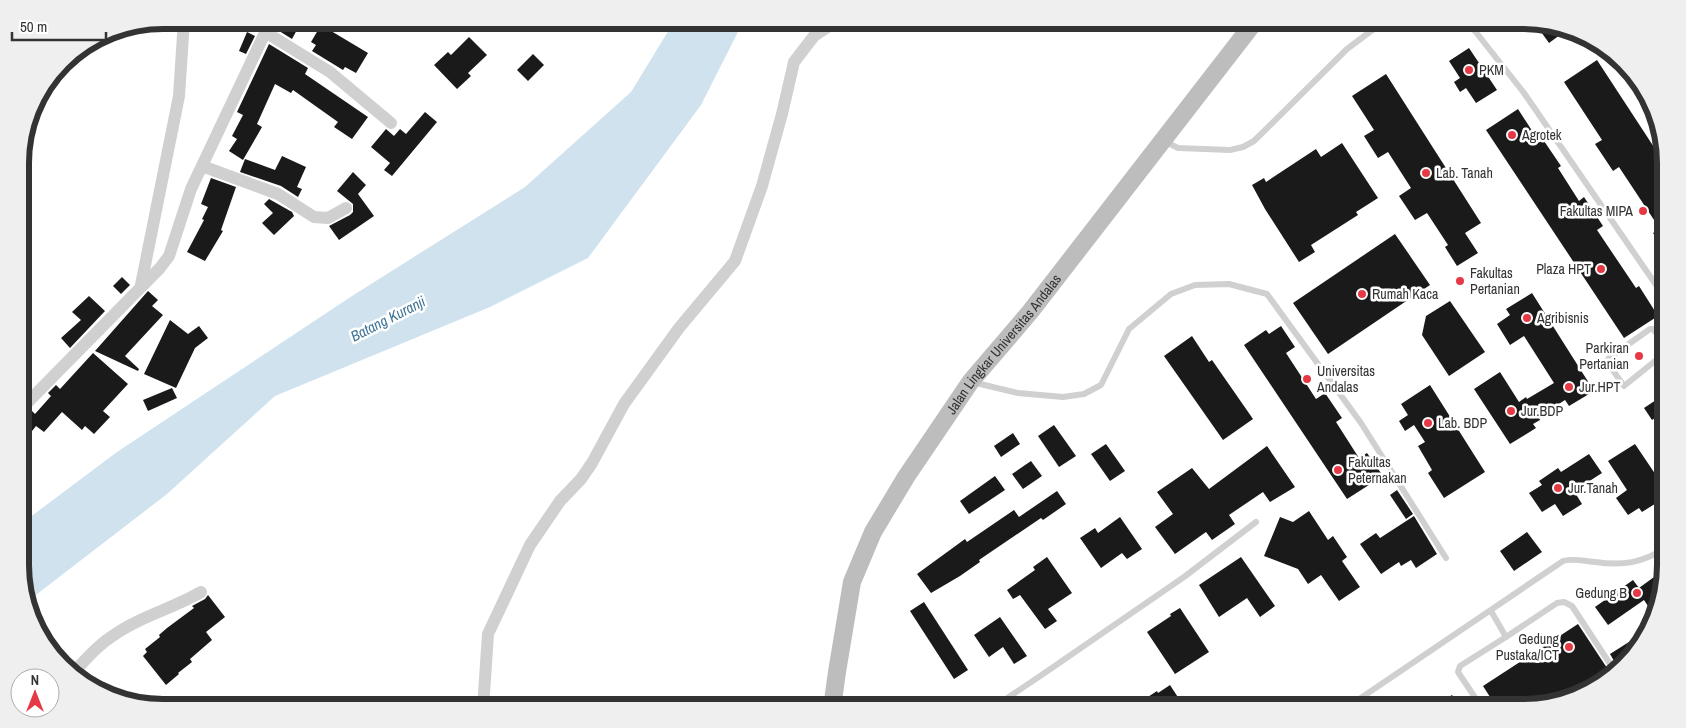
<svg xmlns="http://www.w3.org/2000/svg" width="1686" height="728" viewBox="0 0 1686 728" font-family="'Archivo Narrow',sans-serif">
<rect width="100%" height="100%" fill="#fff"/>
<path fill="#cfe2ee" d="M675,20H744L701,105L588,258L490,307L275,396L167,494L28,601L21,584V524L117,452L352,296L525,187L631,92Z"/>
<g fill="#1a1a1a">
<path d="M280,20H285L298,28L292,39L276,29Z"/>
<path d="M1534,22L1557,27L1568,29L1549,43Z"/>
<path d="M321,25L368,53L356,73L345,67L343,70L312,51L316,45L311,42Z"/>
<path d="M247,32L255,36L246,54L239,51Z"/>
<path d="M469,37L487,55L468,73L471,76L457,89L434,65L448,52L451,55Z"/>
<path d="M269,44L308,68L305,74L368,117L352,139L334,127L338,122L293,90L291,93L275,84L257,124L262,127L243,160L229,151L237,139L232,136L243,115L237,112Z"/>
<path d="M1469,48L1497,90L1476,103L1466,88L1460,92L1454,82L1460,78L1449,61Z"/>
<path d="M533,54L544,65L528,81L517,70Z"/>
<path d="M1597,60L1665,164V251L1653,233L1660,229L1619,167L1613,171L1595,144L1602,140L1564,82Z"/>
<path d="M1386,74L1481,223L1465,233L1478,253L1457,266L1445,247L1448,245L1427,213L1415,220L1399,196L1411,188L1388,152L1378,158L1364,136L1374,130L1352,96Z"/>
<path d="M1518,109L1538,140L1542,138L1561,166L1558,168L1579,201L1584,197L1603,226L1597,230L1636,288L1639,286L1658,316L1624,338L1486,130Z"/>
<path d="M425,112L437,122L392,176L384,170L390,163L371,147L386,129L394,136L400,129L406,134Z"/>
<path d="M1342,143L1378,198L1356,212L1358,215L1311,245L1315,252L1299,262L1265,209L1252,185L1264,178L1266,182L1316,149L1321,157Z"/>
<path d="M282,156L306,167L297,187L302,189L298,197L281,186L240,172L245,159L275,170Z"/>
<path d="M353,172L366,185L358,194L374,216L339,240L329,226L350,215L353,212V204L337,191Z"/>
<path d="M211,178L236,187L221,230L223,231L205,261L187,252L204,220L202,219L208,207L201,204Z"/>
<path d="M269,199L292,212L294,216L274,235L262,223L273,213L264,204Z"/>
<path d="M1395,234L1430,285L1328,354L1293,303Z"/>
<path d="M122,277L130,285L121,294L113,286Z"/>
<path d="M148,291L158,300L152,306L163,315L125,356L139,369L138,371L95,351Z"/>
<path d="M1532,293L1594,391L1569,406L1565,400L1539,417L1540,420L1533,424L1536,428L1510,444L1474,389L1500,372L1519,402L1526,397L1527,399L1554,383L1524,336L1510,345L1497,324L1510,315L1506,309Z"/>
<path d="M89,296L105,311L70,348L61,338L81,320L72,312Z"/>
<path d="M1450,301L1485,352L1449,376L1422,335L1426,316Z"/>
<path d="M170,320L188,334L199,326L208,338L195,348L176,388L144,374Z"/>
<path d="M1281,326L1295,347L1286,353L1316,399L1325,393L1342,418L1336,422L1359,458L1367,453L1383,476L1347,499L1244,345L1266,330L1269,334Z"/>
<path d="M1192,336L1209,362L1212,360L1253,419L1223,440L1164,356Z"/>
<path d="M93,353L128,384L103,411L110,417L94,434L85,426L82,430L62,412L44,432L36,426L21,445V421L31,410L35,414L51,396L48,393L56,385L60,389Z"/>
<path d="M1430,385L1485,472L1444,498L1428,473L1432,470L1418,446L1425,442L1414,425L1405,431L1399,421L1408,415L1401,404Z"/>
<path d="M172,388L177,398L148,411L143,400Z"/>
<path d="M1665,394L1666,411L1652,420L1644,408Z"/>
<path d="M1054,425L1076,456L1059,467L1038,436Z"/>
<path d="M1013,433L1020,444L1001,457L994,446Z"/>
<path d="M1106,444L1125,471L1110,481L1091,454Z"/>
<path d="M1635,444L1666,490V497L1642,512L1639,508L1628,515L1616,498L1627,490L1608,461Z"/>
<path d="M1267,446L1295,487L1270,502L1263,492L1229,515L1235,524L1212,540L1206,532L1175,554L1155,527L1173,514L1157,492L1192,468L1209,489Z"/>
<path d="M1589,454L1602,473L1574,491L1582,504L1563,516L1555,504L1542,512L1529,493L1542,485L1539,481L1558,468L1561,472Z"/>
<path d="M1031,461L1042,476L1023,489L1012,474Z"/>
<path d="M995,476L1005,490L969,514L960,501Z"/>
<path d="M1397,490L1413,514L1406,519L1390,495Z"/>
<path d="M1057,491L1066,504L1043,520L1041,518L979,560L980,562L960,576L931,593L917,574L965,539L967,542L1014,510L1019,517Z"/>
<path d="M1309,511L1328,540L1333,536L1347,557L1342,561L1360,587L1339,601L1321,575L1308,584L1298,569L1264,556L1280,517L1293,522Z"/>
<path d="M1414,516L1437,554L1416,568L1411,560L1401,566L1399,562L1381,574L1360,544L1376,533L1380,538Z"/>
<path d="M1120,517L1142,549L1127,559L1122,553L1101,568L1080,538L1095,528L1098,533Z"/>
<path d="M1527,532L1542,552L1514,571L1500,551Z"/>
<path d="M1047,557L1072,593L1048,609L1057,621L1045,629L1020,595L1013,599L1007,590L1035,570L1033,567Z"/>
<path d="M1241,557L1275,606L1260,617L1247,598L1219,617L1199,585Z"/>
<path d="M1665,569L1660,598L1648,606L1644,600L1608,625L1595,607L1633,580L1639,588Z"/>
<path d="M208,595L225,617L206,632L212,640L190,659L192,662L178,673L179,674L166,685L143,656L147,652L145,649L160,637L159,635L167,628L194,608L192,606L205,599Z"/>
<path d="M924,602L968,670L954,679L910,611Z"/>
<path d="M1180,608L1209,652L1175,674L1147,632L1171,616L1170,614Z"/>
<path d="M1000,617L1027,656L1014,664L1003,647L989,657L974,635Z"/>
<path d="M1578,624L1611,674L1603,684L1532,708H1497L1483,686Z"/>
<path d="M1640,635L1642,636L1617,666L1610,654Z"/>
<path d="M1170,685L1185,708H1131L1157,691L1158,693Z"/>
<path d="M1452,695L1461,708H1432Z"/>
</g>
<g fill="none" stroke-linecap="round" stroke-linejoin="round">
<g stroke="#d0d0d0" stroke-width="6">
<path d="M1356,20L1375,28"/>
<path d="M1462,20L1475,31L1524,93L1665,298"/>
<path d="M1164,141L1178,148L1230,150L1243,147L1254,141L1347,49L1375,28L1389,20"/>
<path d="M1665,345L1653,329H1650L1609,358L1607,362L1624,386L1665,353"/>
<path d="M972,382L1018,393L1063,397L1084,394L1101,385L1129,329L1171,294L1195,285L1229,284L1267,294L1361,423L1446,558"/>
<path d="M1491,611L1506,637L1557,603L1564,602L1572,606L1614,670"/>
<path d="M834,706L847,708"/>
<path d="M982,708L1006,699L1046,672L1184,577L1256,522"/>
<path d="M1346,708L1563,561C1573,558 1584,561 1595,562C1624,566 1641,563 1666,548"/>
<path d="M1482,708L1458,672L1460,666L1506,637"/>
</g>
<g stroke="#d0d0d0" stroke-width="12">
<path d="M265,32L330,72L391,123"/>
<path d="M202,166L278,194L314,217L328,218L346,208"/>
<path d="M141,285L179,96L184,20"/>
<path d="M21,409L160,268L169,256L191,189L271,20"/>
<path d="M75,671C86,659 97,646 111,637C138,617 172,609 201,592"/>
<path d="M483,708L488,634L530,545L560,501L581,479L592,463L624,404L679,328L735,261L762,186L782,114L794,62L814,36L838,20"/>
</g>
<path stroke="#bdbdbd" stroke-width="18" id="s1" d="M832,708L837,672L852,582L873,532L906,477L971,381L1030,312L1256,20"/>
</g>
<g fill="#e63946" stroke="#fff" stroke-width="2">
<circle cx="1469" cy="70" r="5"/>
<circle cx="1512" cy="135" r="5"/>
<circle cx="1426" cy="173" r="5"/>
<circle cx="1643" cy="211" r="5"/>
<circle cx="1601" cy="269" r="5"/>
<circle cx="1460" cy="281" r="5"/>
<circle cx="1362" cy="294" r="5"/>
<circle cx="1527" cy="318" r="5"/>
<circle cx="1639" cy="356" r="5"/>
<circle cx="1307" cy="379" r="5"/>
<circle cx="1569" cy="387" r="5"/>
<circle cx="1511" cy="411" r="5"/>
<circle cx="1428" cy="423" r="5"/>
<circle cx="1338" cy="470" r="5"/>
<circle cx="1558" cy="488" r="5"/>
<circle cx="1637" cy="593" r="5"/>
<circle cx="1569" cy="647" r="5"/>
</g>
<g text-anchor="middle" stroke-width="5" stroke-linejoin="round" paint-order="stroke">
<g font-size="14" fill="#333" stroke="#fff" text-anchor="start">
<text x="1479" y="75">PKM</text>
<text x="1522" y="140">Agrotek</text>
<text x="1436" y="178">Lab. Tanah</text>
<text x="1633" y="216" text-anchor="end">Fakultas MIPA</text>
<text x="1591" y="274" text-anchor="end">Plaza HPT</text>
<text x="1470" y="278">Fakultas<tspan x="1470" dy="16">Pertanian</tspan></text>
<text x="1372" y="299">Rumah Kaca</text>
<text x="1537" y="323">Agribisnis</text>
<text x="1629" y="353" text-anchor="end">Parkiran<tspan x="1629" dy="16">Pertanian</tspan></text>
<text x="1317" y="376">Universitas<tspan x="1317" dy="16">Andalas</tspan></text>
<text x="1579" y="392">Jur.HPT</text>
<text x="1521" y="416">Jur.BDP</text>
<text x="1438" y="428">Lab. BDP</text>
<text x="1348" y="467">Fakultas<tspan x="1348" dy="16">Peternakan</tspan></text>
<text x="1568" y="493">Jur.Tanah</text>
<text x="1627" y="598" text-anchor="end">Gedung B</text>
<text x="1559" y="644" text-anchor="end">Gedung<tspan x="1559" dy="16">Pustaka/ICT</tspan></text>
</g>
<g font-size="14" fill="#333" stroke="#fff">
<text dy="5" stroke="none"><textPath href="#s1" startOffset="411">Jalan Lingkar Universitas Andalas</textPath></text>
</g>
<g font-size="15" font-style="italic" fill="#3f7597" stroke="#fff">
<text transform="translate(388 319) rotate(-27)" y="5">Batang Kuranji</text>
</g>
</g>
<path d="M0 0H1686V728H0ZM163 29H1523A134 134 0 0 1 1657 163V565A134 134 0 0 1 1523 699H163A134 134 0 0 1 29 565V163A134 134 0 0 1 163 29Z" fill="#efefef" fill-rule="evenodd"/>
<path fill="none" stroke="#333" stroke-width="6" d="M163 29H1523A134 134 0 0 1 1657 163V565A134 134 0 0 1 1523 699H163A134 134 0 0 1 29 565V163A134 134 0 0 1 163 29Z"/>
<g transform="translate(35 693)"><circle r="24" fill="#ffffff" stroke="#adadad"/>
<path d="M0-4L9 19L0 12L-9 19Z" fill="#e63946"/>
<text y="-8" font-size="14" font-weight="bold" text-anchor="middle" fill="#333333">N</text>
</g>
<path d="M12 32v8h94v-8" fill="none" stroke="#333333" stroke-width="2.5"/>
<text x="20" y="32" font-size="15" fill="#333333" stroke="#ffffff" stroke-width="4" paint-order="stroke">50 m</text>
</svg>
